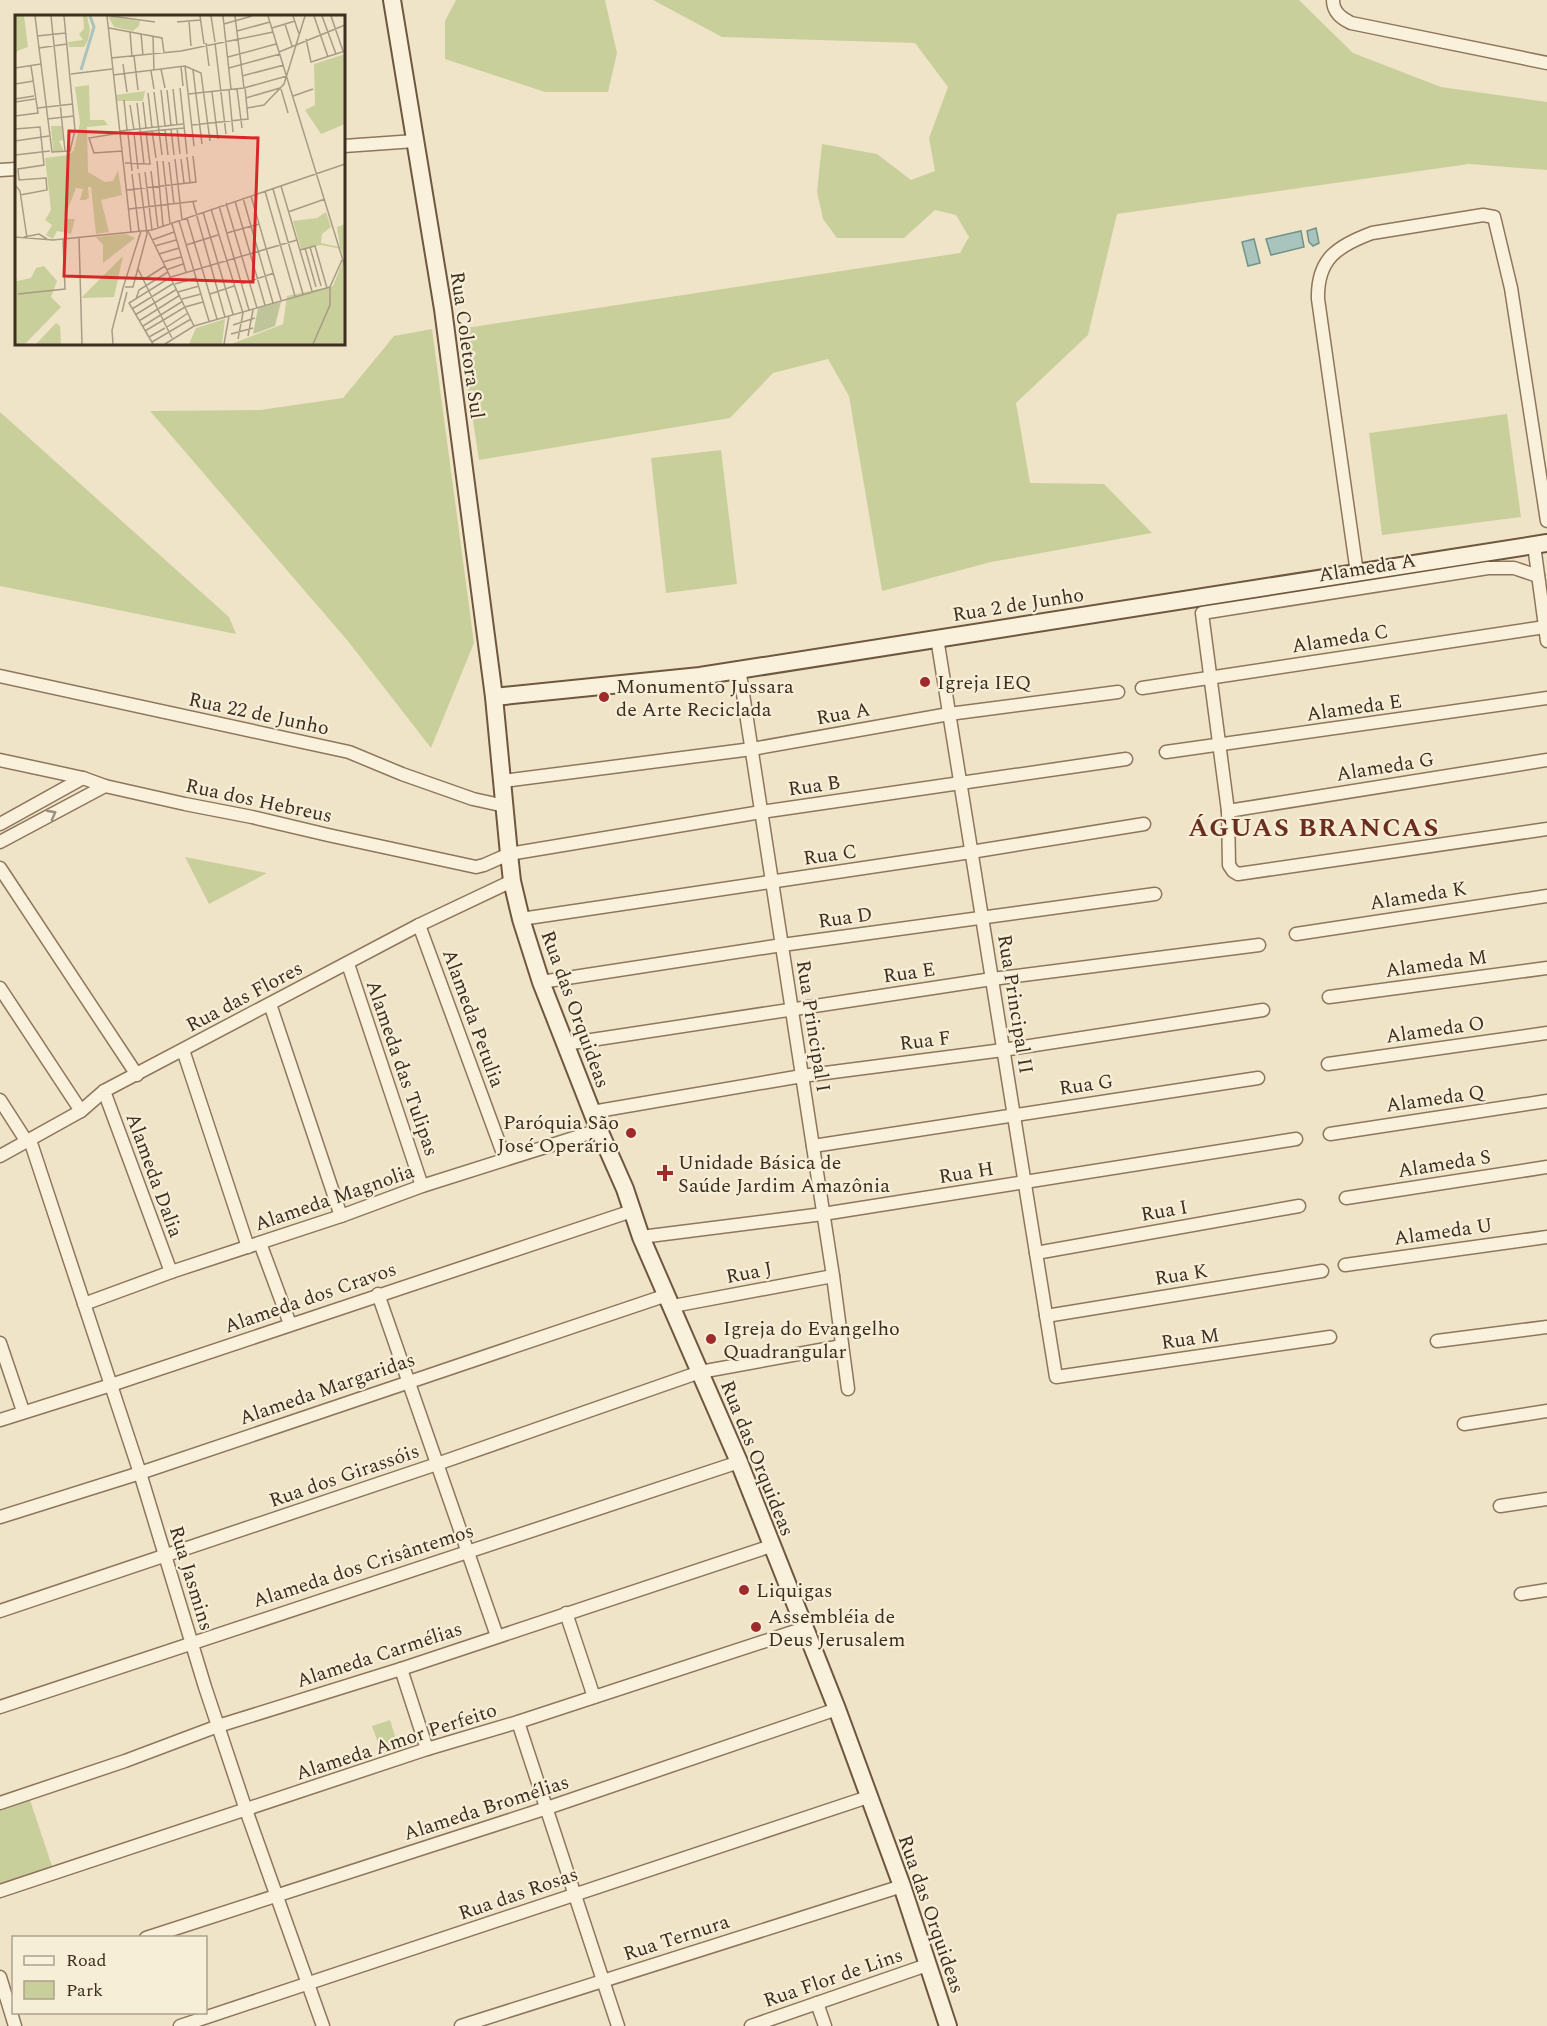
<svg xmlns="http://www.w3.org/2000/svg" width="1547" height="2026" viewBox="0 0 1547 2026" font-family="Spectral,serif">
<rect width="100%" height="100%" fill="#f0e4c8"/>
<g fill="#c9cf9b">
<path d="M456,0H605L617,53L608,92H545L445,59V21Z"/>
<path d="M653,0H1299L1353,53L1441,87L1547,102V170L1469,164L1117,214L1088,335L1016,403L1030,483L1104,484L1152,533L991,562L882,591L849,396L828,359L773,373L730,418L479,460L459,329L960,253L969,237L956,215L935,210L904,238H837L823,219L817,192L822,144L877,154L911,180L935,171L929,138L948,87L915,43L722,37Z"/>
<path d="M432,329L474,643L431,748L347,640L150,411L260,410L343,398L394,336Z"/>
<path d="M0,412L229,617L236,634L0,586Z"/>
<path d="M1507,414L1521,517L1382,535L1369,433Z"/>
<path d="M721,450L737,584L666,593L651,458Z"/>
<path d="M185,857L267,873L209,904Z"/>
<path d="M390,1720L399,1749L382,1755L372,1726Z"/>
<path d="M29,1797L53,1869L0,1887V1806Z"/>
</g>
<g fill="#a9c4bc" stroke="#6f938a" stroke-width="1.5">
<path d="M1316,228L1319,243L1313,246L1309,242L1307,231Z"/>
<path d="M1301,231L1304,247L1271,255L1266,239Z"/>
<path d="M1254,239L1260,263L1248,266L1242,242Z"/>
</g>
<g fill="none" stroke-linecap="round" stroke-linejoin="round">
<defs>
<g id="street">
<path d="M1333,0C1333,12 1341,18 1351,23L1547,63"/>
<path d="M344,146L415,141"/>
<path d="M0,170L16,169"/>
<path d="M1534,545L1547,641"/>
<path d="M1357,573L1318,299C1317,259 1337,246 1372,233L1483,215L1494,217L1511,288L1547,521"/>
<path d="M1538,576L1514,568H1488L1202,613L1203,621L1228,811L1229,865L1233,871L1238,874L1547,829"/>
<path d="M937,638L1056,1377L1330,1337"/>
<path d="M739,668L833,1276L848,1389"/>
<path d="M0,676L349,752L402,774L473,799L505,806"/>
<path d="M1142,688L1545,627"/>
<path d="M1166,752L1547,698"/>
<path d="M0,760L83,778L105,786L185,804L252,817L328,835L476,867L484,865L509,854L761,812L1126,759"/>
<path d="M503,781L752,749L949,714L1118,692"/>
<path d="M1228,811L1547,760"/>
<path d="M0,824L83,778"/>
<path d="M0,842L105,786"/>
<path d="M0,868L137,1075"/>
<path d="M521,919L971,852L1144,824"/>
<path d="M419,925L505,1159"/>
<path d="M1296,934L1547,896"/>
<path d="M348,964L422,1186"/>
<path d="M541,982L782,945L1155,894"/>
<path d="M0,988L81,1111"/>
<path d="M1329,997L1547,968"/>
<path d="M270,1004L341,1216"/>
<path d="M565,1044L992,979L1259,945"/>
<path d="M183,1050L248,1247"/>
<path d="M1328,1064L1547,1033"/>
<path d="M104,1091L171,1272"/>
<path d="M0,1100L27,1142"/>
<path d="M592,1112L802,1076L1003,1050L1263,1010"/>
<path d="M1330,1134L1547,1101"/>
<path d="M30,1140L140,1473L205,1687L246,1810L323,2026"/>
<path d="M813,1146L1258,1078"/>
<path d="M0,1156L81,1111L104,1091L419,925L512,881"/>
<path d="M1346,1198L1547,1167"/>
<path d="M641,1237L823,1214L1296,1139"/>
<path d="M260,1243L290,1324"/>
<path d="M1036,1253L1299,1206"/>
<path d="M1345,1265L1547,1237"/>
<path d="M378,1294L497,1636"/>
<path d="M84,1304L171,1272L341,1216L422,1186L599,1130"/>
<path d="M673,1306L833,1276"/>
<path d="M1046,1316L1322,1271"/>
<path d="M1437,1341L1547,1327"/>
<path d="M0,1343L23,1411"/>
<path d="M0,1420L111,1385L632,1211"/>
<path d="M1464,1424L1547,1411"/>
<path d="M1500,1506L1547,1499"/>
<path d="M0,1517L140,1473L667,1295"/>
<path d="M1521,1594L1547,1590"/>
<path d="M0,1611L437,1464L700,1372L842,1346"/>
<path d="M566,1613L594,1697"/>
<path d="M401,1669L427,1749"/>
<path d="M0,1707L739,1462"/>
<path d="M518,1722L618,2026"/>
<path d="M0,1803L125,1761L218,1726L401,1669L771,1546"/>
<path d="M0,1891L427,1749L518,1722L805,1628"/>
<path d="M146,1938L547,1808L837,1709"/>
<path d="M0,1977L15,2026"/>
<path d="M817,2003L825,2026"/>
<path d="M180,2026L868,1797"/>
<path d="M461,2026L902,1886"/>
<path d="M751,2026L927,1965"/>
</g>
<g id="secondary">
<path d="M392,0L443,309L494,697L509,854L512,881L521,919L541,982L599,1130L625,1189L641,1237L739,1462L837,1709L902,1886L948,2026"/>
<path d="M494,697L700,676L1547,543"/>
</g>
</defs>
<use href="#street" stroke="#8d765c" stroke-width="15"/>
<use href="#secondary" stroke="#6f573f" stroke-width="20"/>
<use href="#street" stroke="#faf1dc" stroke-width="12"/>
<use href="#secondary" stroke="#faf1dc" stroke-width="16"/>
</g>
<defs><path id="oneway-chevron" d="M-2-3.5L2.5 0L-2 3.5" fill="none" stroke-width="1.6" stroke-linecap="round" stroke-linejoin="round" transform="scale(1.5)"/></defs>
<use stroke="#9c907e" href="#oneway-chevron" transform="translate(52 814) rotate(-28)"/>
<g fill="#9e2a2b" stroke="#f7eed8" stroke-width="2">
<circle cx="925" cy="682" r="6"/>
<circle cx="604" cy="697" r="6"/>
<circle cx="631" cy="1133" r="6"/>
<path d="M662 1164h6v6h6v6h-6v6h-6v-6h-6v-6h6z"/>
<circle cx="711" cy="1339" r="6"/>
<circle cx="744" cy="1590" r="6"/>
<circle cx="756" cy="1627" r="6"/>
</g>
<g text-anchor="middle" stroke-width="4.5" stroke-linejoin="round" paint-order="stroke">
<g font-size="20" fill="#3d2e20" stroke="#f7eed8">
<text transform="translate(468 345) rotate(82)" y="7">Rua Coletora Sul</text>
<text transform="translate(1367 567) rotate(-9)" y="7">Alameda A</text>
<text transform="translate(1018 604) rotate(-9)" y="7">Rua 2 de Junho</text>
<text transform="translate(1340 638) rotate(-9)" y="7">Alameda C</text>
<text transform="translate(1354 707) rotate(-8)" y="7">Alameda E</text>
<text transform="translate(259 713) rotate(12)" y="7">Rua 22 de Junho</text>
<text transform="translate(843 713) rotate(-10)" y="7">Rua A</text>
<text transform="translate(1385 766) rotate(-9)" y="7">Alameda G</text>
<text transform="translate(814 785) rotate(-8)" y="7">Rua B</text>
<text transform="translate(259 800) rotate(12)" y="7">Rua dos Hebreus</text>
<text transform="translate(830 854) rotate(-8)" y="7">Rua C</text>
<text transform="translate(1418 895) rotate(-9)" y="7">Alameda K</text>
<text transform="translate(845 917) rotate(-8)" y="7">Rua D</text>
<text transform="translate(1436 963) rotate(-8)" y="7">Alameda M</text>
<text transform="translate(909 972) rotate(-8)" y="7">Rua E</text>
<text transform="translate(244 996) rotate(-28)" y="7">Rua das Flores</text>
<text transform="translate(1016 1004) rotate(81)" y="7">Rua Principal II</text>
<text transform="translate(576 1009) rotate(70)" y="7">Rua das Orquideas</text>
<text transform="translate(474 1018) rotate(70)" y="7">Alameda Petulia</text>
<text transform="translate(814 1026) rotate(81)" y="7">Rua Principal I</text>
<text transform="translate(1435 1029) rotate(-8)" y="7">Alameda O</text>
<text transform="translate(925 1040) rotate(-7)" y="7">Rua F</text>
<text transform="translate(403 1068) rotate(71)" y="7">Alameda das Tulipas</text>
<text transform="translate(1086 1084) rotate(-8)" y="7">Rua G</text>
<text transform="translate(1435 1098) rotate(-8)" y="7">Alameda Q</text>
<text transform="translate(1444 1163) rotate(-9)" y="7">Alameda S</text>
<text transform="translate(966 1172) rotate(-9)" y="7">Rua H</text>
<text transform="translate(155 1175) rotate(70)" y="7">Alameda Dalia</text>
<text transform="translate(334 1197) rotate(-19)" y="7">Alameda Magnolia</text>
<text transform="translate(1164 1210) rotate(-10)" y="7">Rua I</text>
<text transform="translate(1443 1231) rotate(-8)" y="7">Alameda U</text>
<text transform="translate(749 1272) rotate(-11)" y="7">Rua J</text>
<text transform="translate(1181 1274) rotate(-9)" y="7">Rua K</text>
<text transform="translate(310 1297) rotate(-19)" y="7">Alameda dos Cravos</text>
<text transform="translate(1190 1338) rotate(-8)" y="7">Rua M</text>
<text transform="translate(327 1388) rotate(-19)" y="7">Alameda Margaridas</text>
<text transform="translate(758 1458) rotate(68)" y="7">Rua das Orquideas</text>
<text transform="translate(344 1475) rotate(-19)" y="7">Rua dos Girassóis</text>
<text transform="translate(363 1565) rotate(-18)" y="7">Alameda dos Crisântemos</text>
<text transform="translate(192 1578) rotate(73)" y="7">Rua Jasmins</text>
<text transform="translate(379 1654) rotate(-18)" y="7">Alameda Carmélias</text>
<text transform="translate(396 1741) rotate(-18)" y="7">Alameda Amor Perfeito</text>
<text transform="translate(486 1807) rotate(-18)" y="7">Alameda Bromélias</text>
<text transform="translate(518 1893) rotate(-19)" y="7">Rua das Rosas</text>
<text transform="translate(932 1914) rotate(71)" y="7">Rua das Orquideas</text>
<text transform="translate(676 1937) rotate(-18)" y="7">Rua Ternura</text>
<text transform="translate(833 1977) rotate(-19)" y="7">Rua Flor de Lins</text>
</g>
<g font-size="20" fill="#3d2e20" stroke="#f7eed8" text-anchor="start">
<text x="937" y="689">Igreja IEQ</text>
<text x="616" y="693">Monumento Jussara<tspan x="616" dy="23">de Arte Reciclada</tspan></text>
<text x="619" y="1129" text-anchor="end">Paróquia São<tspan x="619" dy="23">José Operário</tspan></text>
<text x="678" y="1169">Unidade Básica de<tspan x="678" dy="23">Saúde Jardim Amazônia</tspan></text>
<text x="723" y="1335">Igreja do Evangelho<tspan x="723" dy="23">Quadrangular</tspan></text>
<text x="756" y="1597">Liquigas</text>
<text x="768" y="1623">Assembléia de<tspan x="768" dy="23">Deus Jerusalem</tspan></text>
</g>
<g font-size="26" font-weight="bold" letter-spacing="1.5" fill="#6b2e1e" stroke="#f7eed8">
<text x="1314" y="836">ÁGUAS BRANCAS</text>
</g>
</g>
<g transform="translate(15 15)">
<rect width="330" height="330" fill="#f0e4c8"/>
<path d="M0,1H9L13,32L2,36L0,43ZM68,1H72L75,15L73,25L69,32H54L53,27L68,25L64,19L69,14ZM93,1L125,6L124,11L118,16L99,12ZM330,39V109L306,119L290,95L300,90L299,49ZM74,70L75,105H89L93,110L72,112L73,157L90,167L98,166L103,155L107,180L86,185L94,217L81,219L76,172H73L74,183L70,185H65L68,174L61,173L49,204H60L56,219L42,216L38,224L31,220L37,210L30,205L36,195L30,143L53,140L59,135L65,108L60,72ZM130,76L128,86H102L101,80ZM36,111H47L48,125L44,126L49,136H38ZM311,197L316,212L307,219L306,228L325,232L322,212L330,209V329H216L268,309L272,281L318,271L329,243L326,234L306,230L286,234L278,206L302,203ZM111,219L120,223L88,248V230L81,222ZM108,241L99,282L68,283L67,282ZM29,251L42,266L36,282L46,292L10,329H0V258L2,266L16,263L21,253ZM210,304L207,329H174L181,313ZM41,308L45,311L46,329H21Z" fill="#c9cf9b"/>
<path d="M266,287L260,311L238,319L243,293Z" fill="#bfc49a"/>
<path fill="none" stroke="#a9c4bc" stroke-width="3" d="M66,55L79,12L75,1"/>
<path fill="none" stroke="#a89b85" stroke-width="1.5" d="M20,1L37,137L55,136L60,115L49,1M36,1L50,136M92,1L116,217M96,1L140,7M185,1L189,29M196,1L200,27M208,1L216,74M220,1L229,73M253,1L330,252M278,1L284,19M299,1L313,42M307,1L321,39M316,1L328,36M174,6L176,31M162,7L185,5M209,9L237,1M270,9L277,31M94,13L147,23L149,38M257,13L280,6M222,16L255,7M115,17L117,41M126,18L128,41M22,21L51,18M138,21L139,56M291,24L296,47L330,36M191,28L194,51M200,28L211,119M24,33L52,29M264,37L330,10M119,41L123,75M213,42L261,29M96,43L166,36L258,17M108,49L112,77M170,51L179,131M166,52L168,71M0,53L26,49M214,53L265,39M146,54L150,73M178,55L187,129M136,56L139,74M56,59L97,54M98,60L170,51L186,58L195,126M227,61L269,50M0,69L19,66M165,73L172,139M158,74L162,110M222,74L227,113M266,74L273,98M146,75L150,111M152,75L156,110M214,75L218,117M139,77L147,140M197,77L203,124M133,78L137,113M173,79L229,73L272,61M278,81L298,74M231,83L265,73M0,84L19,81M109,85L112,115M0,87L20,84M128,87L131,113M122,88L129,149M115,90L119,115M23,93L58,89M232,93L249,90L269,69L290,1M0,101L23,98L16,51M32,104L59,101M177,110L233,104L230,72M162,113L165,139M0,114L25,112L29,150L3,154L4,165L31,163L32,175L5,180M156,114L159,140M150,115L153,140M105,116L168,109M137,116L141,143M105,118L74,123L79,138L107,136M119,118L123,154M105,119L169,113M113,119L117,156M0,126L34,121M0,140L35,136M172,142L175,167M160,144L167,205M166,144L169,168M142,146L148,211M148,146L155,209M154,147L159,189M110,148L135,149L131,117M136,156L143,213M130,157L137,215M117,159L124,216M0,170L5,176L12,223M266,171L297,276M258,174L288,279M112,175L181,167L178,141M250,176L280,281M236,181L266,285M228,183L258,288M220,186L250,290M178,187L210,302M211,188L242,293M204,191L234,295M114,194L182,186M196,194L228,298L223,324M188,197L218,299M273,197L310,184M172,203L202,304M164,206L194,306M157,209L171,257M133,216L179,311M212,218L244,209M9,222L24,219L32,224M64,222L67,329M0,225V222L38,225L137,215L330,149M137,225L159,217M171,230L203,220M140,231L161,225M295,232L306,271M290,233L301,272M285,235L300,231L312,273M144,239L164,233M148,247L166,242M123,254L157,323M151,255L168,249M156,262L282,225M128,265L150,251M160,269L181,263M226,269L259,258M110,272H118L132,219L124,158M315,272L327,245M163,277L184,271M3,279L50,274L48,224M195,279L219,271M121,284L124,275L153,257M167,284L186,279M117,294L159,268M107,297L112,277M120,300L162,274M124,306L165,280M218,310L240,303M128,311L168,286M152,312L173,298M130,316L170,292L188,287M216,319L238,313M233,321L238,295M134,322L150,313M137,327L176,304M98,329L97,315L108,273L126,216M138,329L114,288L156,262M150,329L179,311L315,272M209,329L214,301M298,329L315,290V272"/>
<path fill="#d62828" fill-opacity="0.15" stroke="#d62828" stroke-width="3" d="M54,116L243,123L238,267L49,261Z"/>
<rect width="330" height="330" fill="none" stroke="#3d2e20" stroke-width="3"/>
</g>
<rect x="12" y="1936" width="195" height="78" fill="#f7eed8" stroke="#ada18e" stroke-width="1.5"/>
<rect x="24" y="1956" width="30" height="9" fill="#faf1dc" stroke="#ada18e" stroke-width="1.5"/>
<text x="66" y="1966" font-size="18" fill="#3d2e20">Road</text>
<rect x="24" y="1981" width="30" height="18" fill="#c9cf9b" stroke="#ada18e" stroke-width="1.5"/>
<text x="66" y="1996" font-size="18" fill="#3d2e20">Park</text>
</svg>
